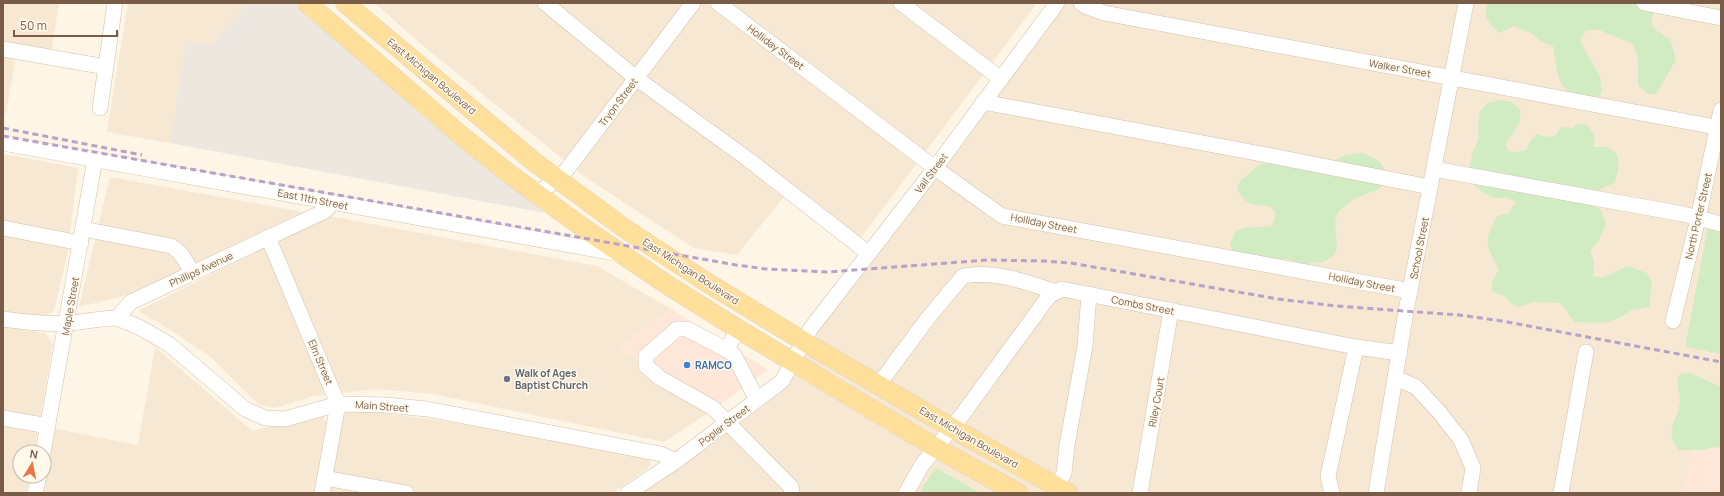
<svg xmlns="http://www.w3.org/2000/svg" width="1724" height="496" viewBox="0 0 1724 496" font-family="Manrope,sans-serif">
<rect width="100%" height="100%" fill="#fdf5e5"/>
<g fill="#f6e8d3">
<path d="M3,3H59L51,55L17,49L6,114L3,113Z"/>
<path d="M128,3H247L211,45L186,42L170,143L107,132Z"/>
<path d="M375,3H1037L860,239L792,187L737,255L694,248L585,177L421,44Z"/>
<path d="M1057,3H1721V493H627L793,362Z"/>
<path d="M3,154L78,168L67,255L54,310L42,318L3,311Z"/>
<path d="M110,177L303,212L130,294L79,307Z"/>
<path d="M329,216L597,266L671,309L617,348L717,407L664,442L433,394L376,389L313,396L275,408L259,405L212,358L166,327L138,311Z"/>
<path d="M3,326L45,333L53,344L34,452H20V476H30L26,493H3Z"/>
<path d="M155,347L252,431L312,416L319,415L323,417L326,422V430L316,493H38L44,476V462L51,428L138,445Z"/>
<path d="M351,409L445,421L648,457L651,463L648,468L613,493H329L342,416Z"/>
</g>
<g fill="#fee6d8">
<path d="M671,309L768,370L717,407L617,348Z"/>
<path d="M1693,442L1721,447V493H1683Z"/>
</g>
<path fill="#ede7df" d="M247,3H295L431,123L499,174L545,213L170,143L186,41L211,45Z"/>
<g fill="#d1ecc2">
<path d="M1487,3H1659L1652,17V27L1671,41L1676,60L1656,94H1648L1638,85V59L1633,44L1599,30H1586L1580,41L1600,77L1602,92L1596,100C1557,97 1558,77 1553,46L1542,42L1531,33L1514,26L1500,33C1488,23 1484,19 1487,3Z"/>
<path d="M1501,100L1512,102L1521,111L1519,123L1506,144L1508,151L1517,152L1526,150L1531,140L1537,134L1547,137L1555,136L1561,127L1573,128L1578,124L1587,125L1595,136L1593,147H1607L1617,154L1619,168L1614,183L1592,193L1587,203L1600,209L1606,224L1599,240L1590,251L1594,261L1593,276L1603,278L1627,266L1647,273L1652,283L1649,307L1632,310L1617,319L1603,323L1575,322L1560,303L1533,302L1519,307L1511,304L1505,296L1492,292V282L1499,270C1486,244 1483,243 1497,216L1508,214L1516,202L1507,197C1490,201 1485,194 1473,184L1469,169L1472,155L1479,137L1478,126L1480,111L1487,103Z"/>
<path d="M1364,153L1380,162L1385,170L1386,180L1381,188L1354,199L1338,212L1335,221L1337,249L1332,257L1324,262L1303,264L1288,259L1244,257L1234,253L1230,245L1235,232L1244,228L1272,226L1276,213L1270,206C1253,205 1247,206 1237,190L1240,181L1259,165L1272,162L1328,164L1345,155Z"/>
<path d="M1708,227L1721,230V354L1685,347Z"/>
<path d="M1682,373H1691L1721,387V448L1716,447L1702,450H1679C1662,429 1680,419 1680,399C1680,389 1673,381 1682,373Z"/>
<path d="M936,468L975,490L980,493H919Z"/>
</g>
<g fill="none" stroke-linecap="round" stroke-linejoin="round">
<defs>
<g id="minor">
<path d="M545,3L636,78L749,160L868,253"/>
<path d="M718,3L935,168L1002,216L1410,291"/>
<path d="M901,3L1001,79"/>
<path d="M1081,3L1085,6L1104,13L1721,128"/>
<path d="M1644,3L1721,18"/>
<path d="M3,49L106,67"/>
<path d="M983,102L1251,152L1430,187"/>
<path d="M100,108L115,3"/>
<path d="M3,143L620,254"/>
<path d="M1434,169L1683,214L1721,224"/>
<path d="M536,194L557,180L568,168L693,3"/>
<path d="M3,228L81,243"/>
<path d="M83,229L171,246C182,252 186,262 192,273"/>
<path d="M268,237L338,404L322,493"/>
<path d="M117,318L141,328L170,345L245,409L265,418L285,419L338,404L385,405L427,409L661,454L676,461"/>
<path d="M3,319C24,322 47,325 68,323C85,322 100,318 117,318L131,302L325,211L333,203"/>
<path d="M1673,321L1698,219L1721,110"/>
<path d="M738,329L727,350L734,355L757,400"/>
<path d="M727,350L687,329H677L646,356V366L660,378L713,408L791,487L792,493"/>
<path d="M1396,378L1416,387L1440,413L1461,440L1473,468L1469,493"/>
<path d="M879,384L928,318L963,276C994,270 1027,282 1056,292"/>
<path d="M3,418L48,426"/>
<path d="M43,452L95,159"/>
<path d="M325,478L406,493"/>
<path d="M1057,487L1064,473L1067,445L1085,346L1089,294"/>
<path d="M35,493L39,476"/>
<path d="M628,493L676,461L782,381L811,328L935,168L1057,3"/>
<path d="M906,493L922,465L962,415L1049,296L1062,289L1356,347L1400,353"/>
<path d="M1140,493L1171,310"/>
<path d="M1332,493L1328,476L1356,347"/>
<path d="M1376,493L1406,311L1466,3"/>
<path d="M1561,493L1586,352"/>
</g>
<g id="major">
<path d="M307,3L463,137L512,176L585,229L669,286L738,329L936,448L1018,493"/>
<path d="M345,3L533,161L624,228L703,280L803,341L952,428L1068,493"/>
</g>
</defs>
<use href="#minor" stroke="#d2c0ad" stroke-width="16"/>
<use href="#major" stroke="#dcd5cf" stroke-width="20"/>
<use href="#minor" stroke="#fff" stroke-width="15"/>
<use href="#major" stroke="#ffdf9a" stroke-width="19"/>
<g stroke="#b9a2c8" stroke-width="3" stroke-dasharray="6 4" stroke-linecap="butt">
<path d="M3,128L142,155"/>
<path d="M3,136L736,265L766,269L827,272L987,260L1045,261L1071,263L1278,299L1336,306L1459,315L1502,321L1721,362"/>
</g>
</g>
<circle fill="#3f7fe0" stroke="#fff9ec" stroke-width="1.5" cx="687" cy="365" r="4"/>
<circle fill="#6b7280" stroke="#fff9ec" stroke-width="1.5" cx="507" cy="379" r="4"/>
<g text-anchor="middle" stroke-width="3" stroke-linejoin="round" paint-order="stroke">
<g font-size="10" fill="#785c48" stroke="#fff9ec">
<text transform="translate(776 47) rotate(37)" y="4">Holliday Street</text>
<text transform="translate(1400 68) rotate(10)" y="4">Walker Street</text>
<text transform="translate(432 76) rotate(40)" y="4">East Michigan Boulevard</text>
<text transform="translate(618 102) rotate(-53)" y="4">Tryon Street</text>
<text transform="translate(931 173) rotate(-53)" y="4">Vail Street</text>
<text transform="translate(313 199) rotate(11)" y="4">East 11th Street</text>
<text transform="translate(1698 216) rotate(-77)" y="4">North Porter Street</text>
<text transform="translate(1044 223) rotate(11)" y="4">Holliday Street</text>
<text transform="translate(1419 248) rotate(-79)" y="4">School Street</text>
<text transform="translate(201 269) rotate(-25)" y="4">Phillips Avenue</text>
<text transform="translate(691 271) rotate(33)" y="4">East Michigan Boulevard</text>
<text transform="translate(1362 282) rotate(11)" y="4">Holliday Street</text>
<text transform="translate(1143 305) rotate(11)" y="4">Combs Street</text>
<text transform="translate(70 306) rotate(-80)" y="4">Maple Street</text>
<text transform="translate(321 362) rotate(67)" y="4">Elm Street</text>
<text transform="translate(1156 402) rotate(-80)" y="4">Riley Court</text>
<text transform="translate(382 406) rotate(4)" y="4">Main Street</text>
<text transform="translate(724 425) rotate(-37)" y="4">Poplar Street</text>
<text transform="translate(969 437) rotate(30)" y="4">East Michigan Boulevard</text>
</g>
<g font-size="10" font-weight="bold" fill="#366cbe" stroke="#fff9ec" text-anchor="start">
<text x="695" y="369">RAMCO</text>
</g>
<g font-size="10" font-weight="bold" fill="#5b616d" stroke="#fff9ec" text-anchor="start">
<text x="515" y="377">Walk of Ages<tspan x="515" dy="12">Baptist Church</tspan></text>
</g>
</g>
<rect width="1724" height="496" fill="none" stroke="#785c48" stroke-width="8"/>
<g transform="translate(32 464) rotate(10)"><circle r="19" fill="#fff9ec" stroke="#c9baaa"/>
<path d="M0-3L7 15L0 10L-7 15Z" fill="#ee7344"/>
<text y="-6" font-size="11" font-weight="bold" text-anchor="middle" fill="#785c48">N</text>
</g>
<path d="M14 30v6h103v-6" fill="none" stroke="#785c48" stroke-width="2"/>
<text x="20" y="30" font-size="12" fill="#785c48" stroke="#fff9ec" stroke-width="3" paint-order="stroke">50 m</text>
</svg>
